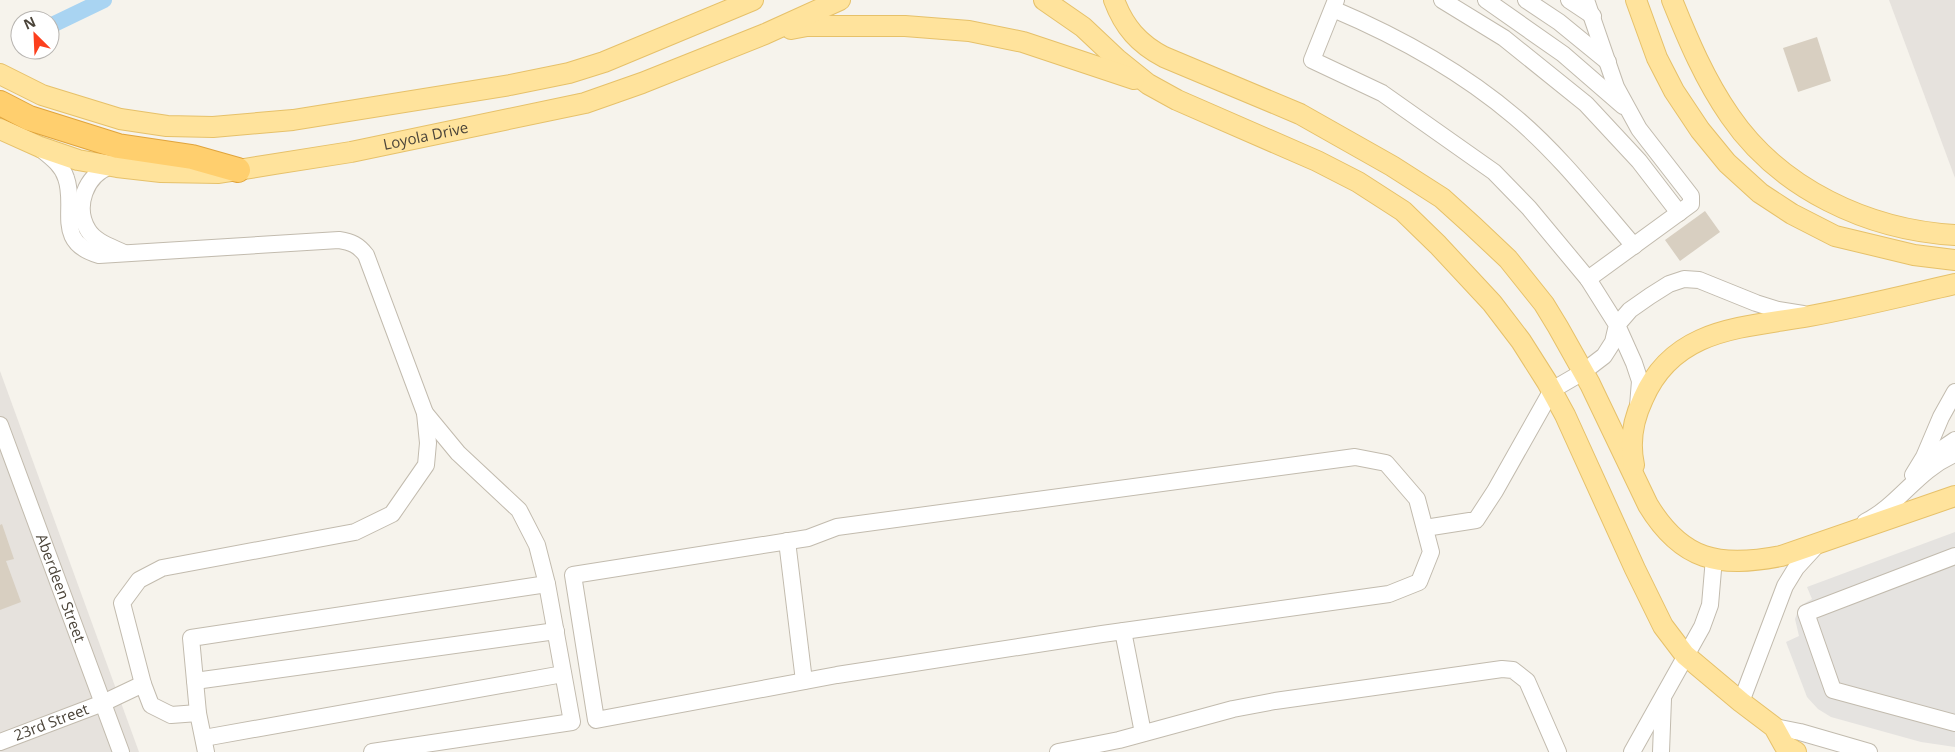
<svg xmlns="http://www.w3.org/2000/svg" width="1955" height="752" viewBox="0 0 1955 752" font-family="'Open Sans',sans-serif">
<rect width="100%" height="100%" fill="#f6f3ec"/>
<g fill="#e6e2dd">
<path d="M1889,0H1955V178Z"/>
<path d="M0,371L139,752H0Z"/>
</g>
<path fill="#e5e3e0" d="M1955,532V747L1921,742L1831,717L1818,709L1807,697L1786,642L1799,636L1795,619L1800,606L1812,599L1807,587Z"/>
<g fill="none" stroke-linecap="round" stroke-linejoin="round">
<path stroke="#a9d4f2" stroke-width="16" d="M50,26L104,0"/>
</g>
<g fill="#d8cfc1">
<path d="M1817,37L1831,81L1798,92L1783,48Z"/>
<path d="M1705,211L1720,232L1680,261L1665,240Z"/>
<path d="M2,524L14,559L6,561L21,602L0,610V525Z"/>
</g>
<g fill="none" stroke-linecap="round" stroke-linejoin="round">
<defs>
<g id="minor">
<path d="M1336,0L1312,60L1382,93L1494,172L1529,208L1588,279L1617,325L1613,342L1604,356L1583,372L1552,390L1495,491L1476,520L1425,528"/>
<path d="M1442,0L1504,38L1586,104L1639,161L1679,213"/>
<path d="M1486,0L1563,54L1623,106"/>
<path d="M1526,0L1559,22L1608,62"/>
<path d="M1569,0L1593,16"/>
<path d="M1586,0L1616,87L1639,129L1691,196V204L1588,279"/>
<path d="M1333,9C1397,36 1462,72 1515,117C1560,155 1596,202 1634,246"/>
<path d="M41,149C51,157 62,165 66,178C77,208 53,242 99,255L339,240C352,242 358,245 366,255L425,413L428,443L426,465L392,514L355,532L162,568L139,580L122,603L143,684L151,705L171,715L198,713"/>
<path d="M111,166C85,175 74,207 88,230C95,242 112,247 124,253"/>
<path d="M1638,406L1640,381L1634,363L1617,325L1630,310L1650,296L1669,284L1684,279L1699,280L1756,303L1778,310L1803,314"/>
<path id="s1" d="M0,425L121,752"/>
<path d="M1355,457L1386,463L1417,499L1431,552L1419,582L1389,594L1102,634L837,675L596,720L573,575L808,538L837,527Z"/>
<path d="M1924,461L1955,440"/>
<path d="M1913,475L1924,457L1941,417L1955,392"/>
<path d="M1865,522C1899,505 1917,470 1955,454"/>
<path d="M787,541L804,681"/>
<path d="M1955,556L1806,613L1833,690L1955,723"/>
<path d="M1123,631L1143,733"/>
<path d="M195,681L556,631"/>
<path d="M1741,702L1785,586L1796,568L1817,545L1820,543"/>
<path d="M1774,727L1800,732L1869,752"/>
<path d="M204,738L563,674"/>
<path id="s2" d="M0,742L103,703L143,684"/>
<path d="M206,752L198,713L191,638L547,584"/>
<path d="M372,752L572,722L547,584L537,545L519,510L458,453L425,413"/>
<path d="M1058,752L1119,740L1233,709L1275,701L1502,669L1513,670L1527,681L1558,752"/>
<path d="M1632,752L1702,627L1710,605L1714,558"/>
<path d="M1661,752L1663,699"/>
</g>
<g id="major">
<path d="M1044,0L1083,27L1117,59L1148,84L1177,100L1317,161L1358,182L1403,211L1438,245L1492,303L1521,341L1547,382L1565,415L1635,569L1663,626L1685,655L1741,702L1774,727L1784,745L1796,752"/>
<path d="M1114,0C1124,27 1139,44 1164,57L1300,114L1392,166L1442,198L1473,226L1508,259L1544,304L1558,327L1590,384L1648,505C1682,561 1719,568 1781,556L1955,496"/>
<path d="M1636,0L1657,58L1674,91L1700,130L1727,163L1760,193L1792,214L1835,236L1914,255L1955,260"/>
<path d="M1672,0C1688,40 1705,80 1730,116C1780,189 1868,230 1955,235"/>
<path d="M791,29L807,26H905L969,31L1023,42L1134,79"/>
<path d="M0,74L42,95L120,119L167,126L213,127L293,120L510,85L569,73L604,62L753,0"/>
<path id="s3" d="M0,129L40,147L78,160L117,167L161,172L219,173L275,164L351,152L585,103L642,83L765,34L840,0"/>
<path d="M1634,465C1629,442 1633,420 1643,399C1674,327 1743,328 1810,316C1859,307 1907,295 1955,284"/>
</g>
<path id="highway" d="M0,103L29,118L118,146L192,157L238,170"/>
</defs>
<use href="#minor" stroke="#c2bbae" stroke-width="18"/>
<use href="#major" stroke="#e6c16a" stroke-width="22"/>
<use href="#highway" stroke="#e0a43c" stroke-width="26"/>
<use href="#minor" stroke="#fff" stroke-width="16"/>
<use href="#major" stroke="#ffe39c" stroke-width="20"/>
<use href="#highway" stroke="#ffcf6e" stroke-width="24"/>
</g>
<g text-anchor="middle" stroke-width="5" stroke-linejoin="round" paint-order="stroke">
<g font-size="15" fill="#4b4439" stroke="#fff">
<text dy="5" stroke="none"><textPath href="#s3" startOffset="436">Loyola Drive</textPath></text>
<text dy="5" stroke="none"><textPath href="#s1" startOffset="174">Aberdeen Street</textPath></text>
<text dy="5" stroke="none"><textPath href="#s2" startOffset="55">23rd Street</textPath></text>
</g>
</g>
<g transform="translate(35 35) rotate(336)"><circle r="24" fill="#ffffff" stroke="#b7b4b0"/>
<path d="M0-4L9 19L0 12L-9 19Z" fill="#fc3f1d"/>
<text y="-8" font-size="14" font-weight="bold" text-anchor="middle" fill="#4b4439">N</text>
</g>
</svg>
